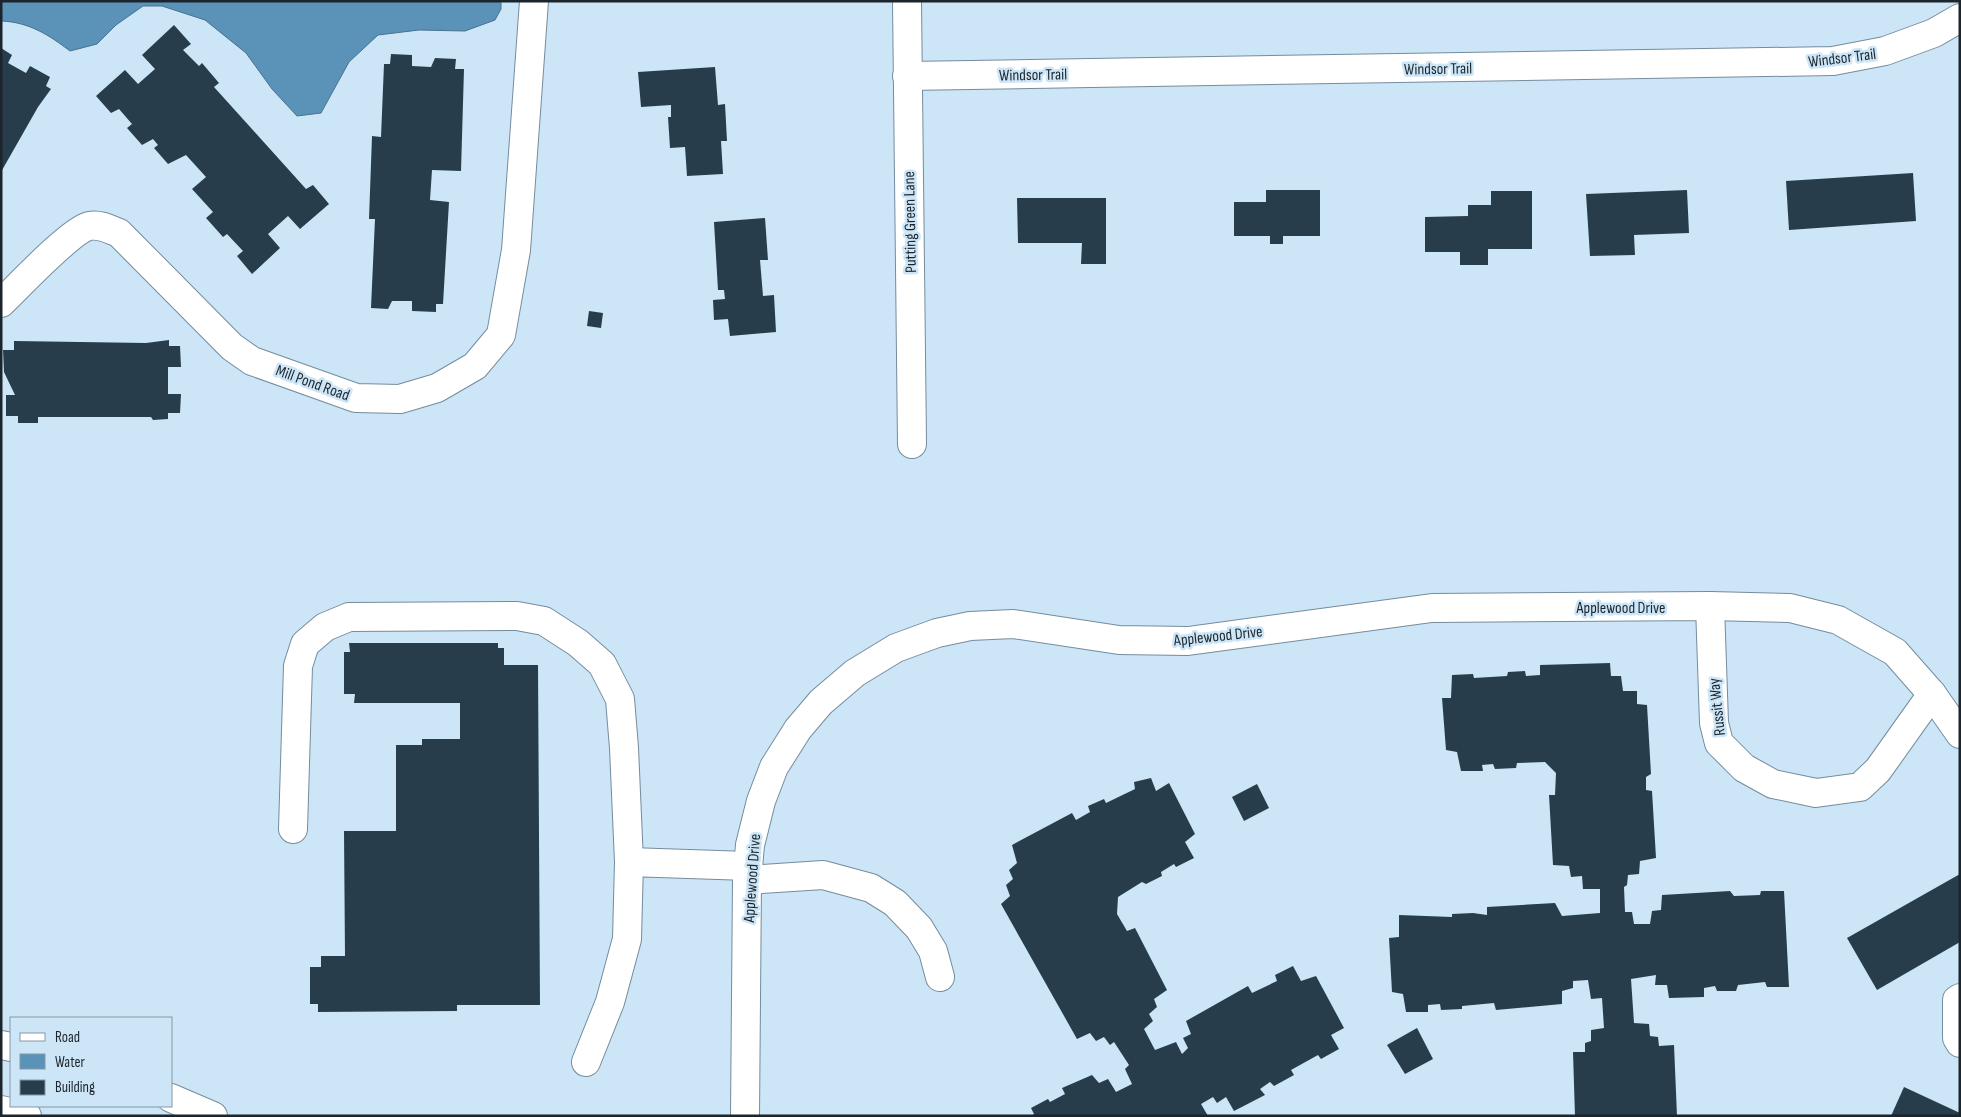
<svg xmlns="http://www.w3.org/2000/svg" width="1961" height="1117" viewBox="0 0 1961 1117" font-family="'Sofia Sans Condensed',sans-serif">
<rect width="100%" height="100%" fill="#cce5f7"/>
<path fill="#5b93b8" stroke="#48728e" d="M1,1H501V9L495,20L465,31L419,30L378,35L349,62L321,113L297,116L272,89L246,53L205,20L162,6H143L116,25L97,44L70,51C49,35 29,22 1,21Z"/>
<g fill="#283d4b">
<path d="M174,25L191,44L183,50L199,66L202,63L219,83L214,87L306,189L313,185L329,204L300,229L288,216L268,234L280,248L252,274L237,256L243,251L227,234L223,237L206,218L213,212L192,189L206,177L186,155L168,164L154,148L158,145L153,139L142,145L127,128L132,124L119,109L111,113L96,96L125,70L138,84L155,69L142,55Z"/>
<path d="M1,48L12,55L8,63L26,73L30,66L50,77L46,86L51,89L38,107L1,172Z"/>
<path d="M391,54L412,55V66L431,67L435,58L456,59L455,69H464L461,171L432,170L430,200L449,202L443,304H436V312L412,311V301H392L388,309L371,308L375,219H369L372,136L381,137L384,64H390Z"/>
<path d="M715,67L718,105L725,104L727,141H721L723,174L687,176L685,147L670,148L668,117H671V105L641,107L638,72Z"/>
<path d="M1913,173L1916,221L1789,230L1786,181Z"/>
<path d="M1266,190H1320V236H1283V244H1270V236H1234V202H1266Z"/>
<path d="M1687,190L1689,233L1634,235L1635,255L1590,256L1586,194Z"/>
<path d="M1491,191H1532V249H1488V265H1460V252H1425V217L1468,216V205H1491Z"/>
<path d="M1017,198H1106V264H1081L1082,243H1018Z"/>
<path d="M765,218L768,260H760L763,296L774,295L776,332L730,336L728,319L714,320L713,300L725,299L724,290H718L714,222Z"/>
<path d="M589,311L603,313L601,328L587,326Z"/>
<path d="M169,340V346H180L181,367H168V394H181L180,413H168V419L153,420L151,417H38V423H18V416H6V395H15L4,372L3,350H14V341L146,343Z"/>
<path d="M349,643H498V648H504V665H538L540,1005H457V1011L318,1012V1004H310V967H321V956H345L344,831H396V745H422V739H460V703H354L355,694H344V652H350Z"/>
<path d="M1610,663L1611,676H1621L1623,691H1637V704L1647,705L1651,774L1646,777V790L1652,791L1656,858L1640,861L1639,874L1628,875L1627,885L1624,887L1625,912H1632L1634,924H1650L1652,911L1661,910L1662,895L1730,891L1734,896L1760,895L1761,891H1784L1789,987H1767L1765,982L1738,985L1736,991H1717L1715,986L1704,988V997L1669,998L1667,985H1655L1656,975L1631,979L1634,1023L1649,1024L1650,1036L1658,1037L1659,1046L1674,1045L1677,1116H1575L1573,1052H1585V1043L1591,1041V1030L1604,1028L1602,998L1591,999L1588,980L1573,981V988L1562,991V1004L1496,1010L1494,1003L1462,1006V1009L1441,1010L1440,1004L1428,1005V1012H1406L1403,994L1392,992L1389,938L1399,937V915L1452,917V914L1473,913L1487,915V907L1555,903L1562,916L1600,913V889H1583L1582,876L1571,877L1569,866L1553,865L1549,795H1555L1556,773L1545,762L1517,763L1516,768L1495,769L1493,764L1482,765L1483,771H1461L1457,752L1446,750L1442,698H1451L1452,675L1473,674L1474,678L1507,676L1508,672L1525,671L1526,676L1540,675V665Z"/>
<path d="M1151,778L1156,791L1169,783L1195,834L1185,842L1194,858L1176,867L1174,864L1161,872L1162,876L1146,884L1142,882L1118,897L1117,914L1127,931L1135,928L1167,990L1154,999L1157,1007L1149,1014L1153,1021L1144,1029L1155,1050L1176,1042L1182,1054L1188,1048L1183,1038L1191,1034L1186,1021L1248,986L1252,993L1277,981L1275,975L1293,966L1301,981L1316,976L1344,1028L1331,1035L1339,1049L1321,1059L1318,1055L1291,1070L1294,1075L1274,1086L1270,1082L1260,1089L1265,1095L1234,1111L1226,1097L1217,1103L1213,1097L1201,1104L1208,1116H1031L1034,1114L1031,1108L1048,1099L1050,1102L1065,1094L1062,1088L1092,1075L1099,1083L1108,1079L1116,1092L1132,1084L1125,1069L1129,1065L1114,1042L1110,1045L1104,1037L1096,1041L1090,1033L1077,1039L1001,904L1010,896L1006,885L1013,879L1009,870L1017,863L1012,845L1072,813L1076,820L1090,812L1088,806L1104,799L1106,803L1135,789L1134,782Z"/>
<path d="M1257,784L1269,808L1244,821L1232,797Z"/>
<path d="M1960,874V942L1877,990L1847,938Z"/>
<path d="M1417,1028L1433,1059L1405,1074L1387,1045Z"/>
<path d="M1904,1087L1960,1113V1116H1891Z"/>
</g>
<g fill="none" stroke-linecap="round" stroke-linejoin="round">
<defs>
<g id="street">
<path d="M907,1L912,444"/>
<path d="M907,76L1833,61L1885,51L1934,33L1960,18"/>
<path d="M1,303C18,287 70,231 89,226C100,224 109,229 119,233L232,347L252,361L356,398L400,399L437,388L475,366L501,335L516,250L534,1"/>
<path d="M1710,606L1714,723L1719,743L1744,768L1773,784L1816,793L1860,787L1878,770L1932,694"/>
<path d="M293,829L298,666L305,644L325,627L349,617L517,616L544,621L578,643L602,664L620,699L624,748L629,862"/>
<path d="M747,880L823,875L871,888L895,903L919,928L933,951L940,977"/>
<path d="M1960,998L1957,1000V1038L1960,1043"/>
<path d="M586,1062L610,1002L627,939L629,862L748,866"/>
<path d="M745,1116L747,880L750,845L761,801L774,767L798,729L821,702L855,673L896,648L937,633L970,626L1013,624L1119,640L1188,641L1432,608L1710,606L1790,608L1838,620L1895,652L1932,694L1960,734"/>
</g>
<g id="primary">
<path d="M1,1045L11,1047"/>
<path d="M171,1098L213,1116"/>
<path d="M1,1110L27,1116"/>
</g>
</defs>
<use href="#street" stroke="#758c9d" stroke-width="30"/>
<use href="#primary" stroke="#758c9d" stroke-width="30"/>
<use href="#street" stroke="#fff" stroke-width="28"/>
<use href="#primary" stroke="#fff" stroke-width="28"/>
</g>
<g text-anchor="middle" stroke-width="5" stroke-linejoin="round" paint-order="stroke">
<g font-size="16" fill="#1c252c" stroke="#cce5f7">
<text transform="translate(1842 57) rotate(-7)" y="6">Windsor Trail</text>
<text transform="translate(1438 68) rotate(-1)" y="6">Windsor Trail</text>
<text transform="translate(1033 74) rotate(-1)" y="6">Windsor Trail</text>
<text transform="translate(909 222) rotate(-91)" y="6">Putting Green Lane</text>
<text transform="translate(313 382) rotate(20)" y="6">Mill Pond Road</text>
<text x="1621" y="613">Applewood Drive</text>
<text transform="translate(1218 635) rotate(-6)" y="6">Applewood Drive</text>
<text transform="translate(1716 707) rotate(-96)" y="6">Russit Way</text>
<text transform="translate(751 878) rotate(-86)" y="6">Applewood Drive</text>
</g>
</g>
<rect width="1961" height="1117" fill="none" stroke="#1c252c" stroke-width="5"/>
<rect x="10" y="1017" width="162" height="90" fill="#cce5f7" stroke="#8698a6"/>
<rect x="20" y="1033" width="25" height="8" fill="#ffffff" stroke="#8698a6"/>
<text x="55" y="1042" font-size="15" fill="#1c252c">Road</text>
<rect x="20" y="1054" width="25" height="15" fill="#5b93b8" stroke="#8698a6"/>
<text x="55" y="1067" font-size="15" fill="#1c252c">Water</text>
<rect x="20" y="1080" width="25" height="15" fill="#283d4b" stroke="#8698a6"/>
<text x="55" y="1092" font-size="15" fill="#1c252c">Building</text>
</svg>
